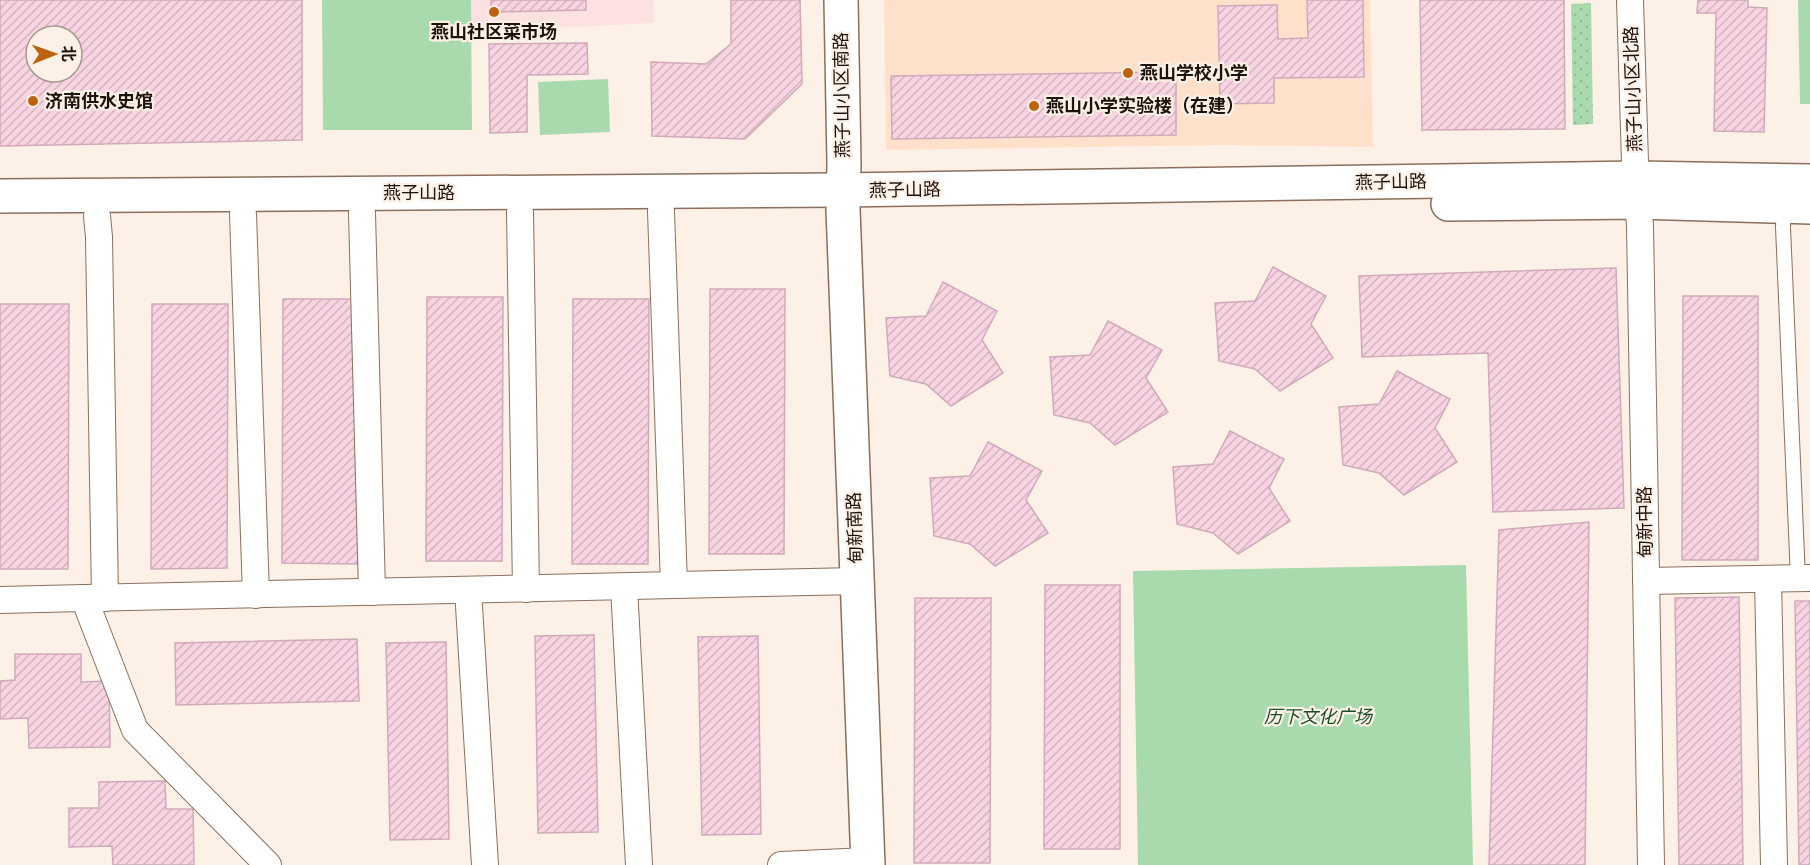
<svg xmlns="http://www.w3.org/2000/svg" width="1810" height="865" viewBox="0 0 1810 865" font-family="'Noto Serif','Noto Sans SC',serif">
<defs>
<pattern id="grass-dots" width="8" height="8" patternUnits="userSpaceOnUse" patternTransform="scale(1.5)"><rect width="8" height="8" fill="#a9daad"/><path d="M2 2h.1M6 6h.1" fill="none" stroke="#91ba94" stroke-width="1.8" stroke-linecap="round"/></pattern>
<pattern id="building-hatch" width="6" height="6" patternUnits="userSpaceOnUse" patternTransform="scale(1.5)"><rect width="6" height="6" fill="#f8d3e2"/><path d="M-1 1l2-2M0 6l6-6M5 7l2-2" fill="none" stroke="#d4b4c1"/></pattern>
</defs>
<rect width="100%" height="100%" fill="#fdf0e7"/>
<path fill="#fce1e0" d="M335,0H653L654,23L336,38Z"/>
<path fill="#ffe0cb" d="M884,0H1370L1373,147L1224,145L886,150Z"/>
<path fill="url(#grass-dots)" d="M1591,3L1593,124L1573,125L1571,4Z"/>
<g fill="#a9daad">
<path d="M322,0H471L472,130H323Z"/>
<path d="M1798,0H1810V104H1800Z"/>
<path d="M608,79L610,132L540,135L538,82Z"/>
<path d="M1466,565L1473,865H1138L1133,571Z"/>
</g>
<g fill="url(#building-hatch)" stroke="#cfabba" stroke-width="1.5" fill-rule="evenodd">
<path d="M0,0H302V140L0,146ZM36,36H72V72H36Z"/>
<path d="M491,0H586V10L491,12Z"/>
<path d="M731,0H800L802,84L745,139L652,136L651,62L706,64L731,44Z"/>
<path d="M1307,0H1363L1364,77L1274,78V103L1220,104L1218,6L1277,5L1278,39L1308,38Z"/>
<path d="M1420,0H1564L1565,129L1422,130Z"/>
<path d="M1698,0H1748V7L1767,8L1764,132L1714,131L1716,13H1697Z"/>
<path d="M587,43L588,74L527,75V132L490,133L489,44Z"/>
<path d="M1176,72V135L892,139L891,76Z"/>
<path d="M1273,267L1326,296L1311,324L1333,358L1280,391L1255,369L1219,361L1215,303L1255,301Z"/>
<path d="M1616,268L1624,508L1493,512L1488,353L1362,357L1359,276Z"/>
<path d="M943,282L997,311L982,340L1003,373L951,406L926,384L890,376L886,318L926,316Z"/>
<path d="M710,289H785L784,554H709Z"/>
<path d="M1683,296H1758V560H1682Z"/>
<path d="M427,297H503L502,561H426Z"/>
<path d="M283,299H359L358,564L282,563Z"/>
<path d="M573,299H649L648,564H572Z"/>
<path d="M0,304H69L68,569H0Z"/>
<path d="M152,304H228L227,568L151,569Z"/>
<path d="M1108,321L1162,350L1146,378L1168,412L1115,445L1090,423L1054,415L1050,357L1090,355Z"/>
<path d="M1397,371L1450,399L1435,428L1457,462L1404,495L1379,473L1343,465L1339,407L1379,404Z"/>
<path d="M1230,431L1284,459L1269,488L1290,521L1238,554L1213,533L1177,524L1173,467L1213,464Z"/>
<path d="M988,442L1042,471L1026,500L1048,533L995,566L970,544L934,536L930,478L970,476Z"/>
<path d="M1589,522L1585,865H1489L1499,530Z"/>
<path d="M1045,585H1120V849H1044Z"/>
<path d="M1739,597L1743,865H1679L1675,598Z"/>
<path d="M915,598H991L990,863H914Z"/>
<path d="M1795,601H1810V865H1799Z"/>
<path d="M594,635L598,832L538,833L535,636Z"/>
<path d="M758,636L761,834L702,835L698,637Z"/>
<path d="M357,639L359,701L176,705L175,643Z"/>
<path d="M446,642L449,839L390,840L386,643Z"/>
<path d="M15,654H81V682L109,681L110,747L29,748L28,718L0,719V681L15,680Z"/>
<path d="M165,781L166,809H193L194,865H113L112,846L69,847V808H99V782Z"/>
</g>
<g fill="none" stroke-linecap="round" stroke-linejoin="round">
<defs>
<path id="lane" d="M1784,206L1783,227L1798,579"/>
<g id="street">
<path d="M1630,0L1635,162L1640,226L1651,865"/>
<path d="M661,211L674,585"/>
<path d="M520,212L526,589"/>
<path d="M362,213L372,592"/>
<path d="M243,214L256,595"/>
<path d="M97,216L99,237L105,598"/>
<path d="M1768,579L1774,865"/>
<path d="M1646,581L1810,578"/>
<path d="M624,587L639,865"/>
<path d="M468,590L485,865"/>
<path d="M84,598L857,581"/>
<path d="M0,600L84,598L135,730L268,865"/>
<path d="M781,865L867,861"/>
</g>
<g id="secondary">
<path d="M841,0L844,163L843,209L868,865"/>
<path d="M0,196L842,190L1637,178L1810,181"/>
<path d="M1448,204L1638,202L1810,207"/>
</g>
</defs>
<use href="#lane" stroke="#8b6f5c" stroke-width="16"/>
<use href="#street" stroke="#8b6f5c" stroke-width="28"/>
<use href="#secondary" stroke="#8b6f5c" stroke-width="36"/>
<use href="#lane" stroke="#fff" stroke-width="14"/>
<use href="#street" stroke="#fff" stroke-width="26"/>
<use href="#secondary" stroke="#fff" stroke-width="33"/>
</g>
<g fill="#bd620d" stroke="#fdf0e7" stroke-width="2">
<circle cx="494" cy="12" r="6"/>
<circle cx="1128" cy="73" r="6"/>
<circle cx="33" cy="101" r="6"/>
<circle cx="1034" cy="106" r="6"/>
</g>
<g text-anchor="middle" stroke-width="4.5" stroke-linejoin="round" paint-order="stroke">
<g font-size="18" font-weight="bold" fill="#1e130c" stroke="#fdf0e7" text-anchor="start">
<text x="494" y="38" text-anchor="middle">燕山社区菜市场</text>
<text x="1140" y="79">燕山学校小学</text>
<text x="45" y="107">济南供水史馆</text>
<text x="1046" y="112">燕山小学实验楼（在建）</text>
</g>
<g font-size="18" fill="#1e130c" stroke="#fdf0e7">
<text transform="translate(1633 89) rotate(-92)" y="6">燕子山小区北路</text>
<text transform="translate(842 95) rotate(-91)" y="6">燕子山小区南路</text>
<text transform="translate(1391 182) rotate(-1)" y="6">燕子山路</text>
<text transform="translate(905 190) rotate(-1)" y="6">燕子山路</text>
<text x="419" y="199">燕子山路</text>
<text transform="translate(1645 522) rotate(-91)" y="6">甸新中路</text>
<text transform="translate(855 528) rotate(-92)" y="6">甸新南路</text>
</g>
<g font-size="18" font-style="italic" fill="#184f23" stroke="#fdf0e7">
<text x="1318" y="723">历下文化广场</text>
</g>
</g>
<g transform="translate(54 54) rotate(89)"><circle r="28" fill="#fdf0e7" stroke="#a4988f" stroke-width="1.5"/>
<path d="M0-4.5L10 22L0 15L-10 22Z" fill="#bd620d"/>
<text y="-9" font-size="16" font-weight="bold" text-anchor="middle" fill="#1e130c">北</text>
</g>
</svg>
